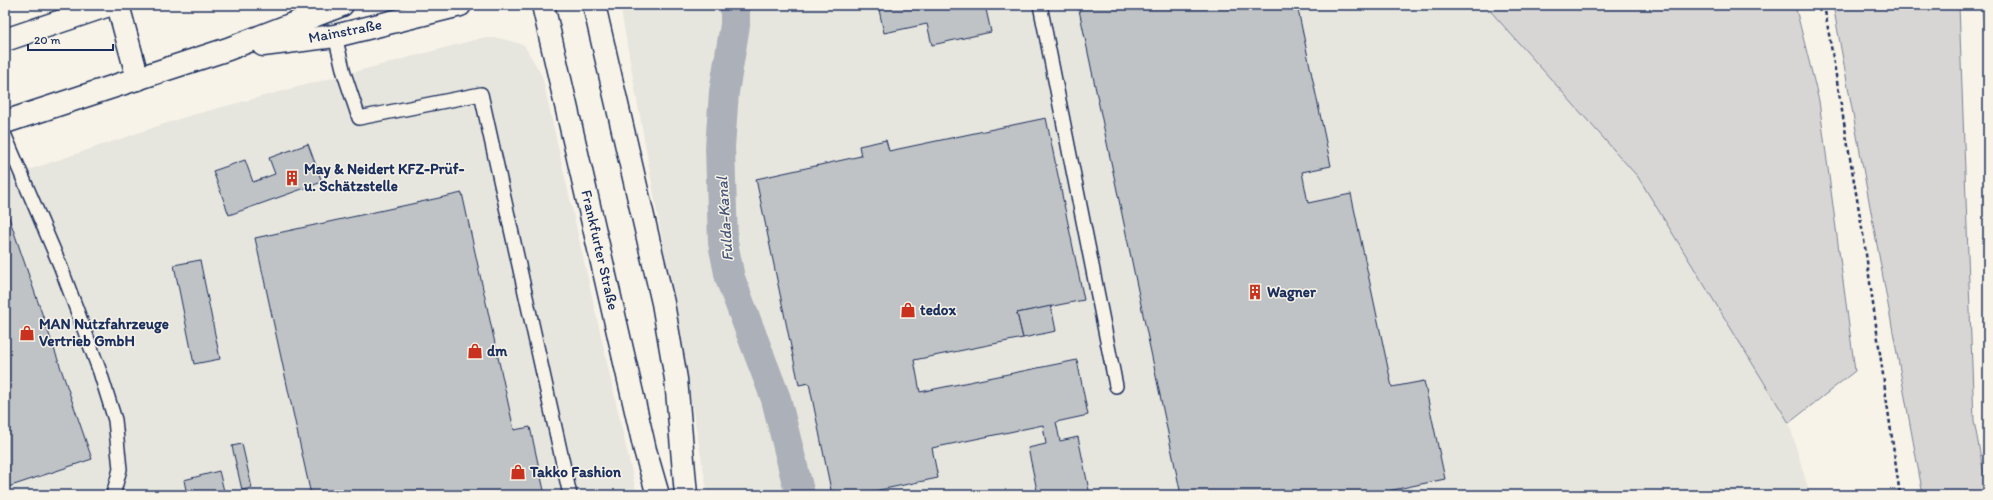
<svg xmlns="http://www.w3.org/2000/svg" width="1993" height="500" viewBox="0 0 1993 500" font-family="Itim,sans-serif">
<rect width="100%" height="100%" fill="#f7f3e8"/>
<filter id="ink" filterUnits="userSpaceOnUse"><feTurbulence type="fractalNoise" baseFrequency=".025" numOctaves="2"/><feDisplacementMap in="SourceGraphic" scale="8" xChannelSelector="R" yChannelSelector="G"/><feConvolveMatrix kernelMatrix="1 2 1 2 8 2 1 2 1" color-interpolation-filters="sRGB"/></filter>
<g filter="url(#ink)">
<g fill="#e6e5de">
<path d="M620,5H1485L1638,177L1789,423L1810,495H708Z"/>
<path d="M482,38H499L524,45L542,76L637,495H5V178L185,117Z"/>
</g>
<g fill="#d7d6d4" stroke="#798299">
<path d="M1485,5H1795L1819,101L1855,371L1789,423L1638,177Z"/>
<path d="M1833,5H1959L1974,421L1988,495H1923Z"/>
</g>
<path fill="#acb0b9" stroke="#727c95" d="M1982,5H1988V73Z"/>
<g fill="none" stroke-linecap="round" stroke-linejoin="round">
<path stroke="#acb0b9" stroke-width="30" d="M735,5V25L724,92L720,147L723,243L730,278L776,399L800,495"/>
</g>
<g fill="#c0c3c5" stroke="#1b2f5e">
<path d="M878,5H985L991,32L932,45L927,24L884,33Z"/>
<path d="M1078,5H1297L1331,166L1302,172L1308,203L1351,194L1392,387L1424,381L1445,479L1369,495H1181Z"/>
<path d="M1046,118L1084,300L1017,313L1023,338L914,360L920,392L1077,360L1088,415L1056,422L1060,441L1078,437L1090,495H1038L1028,448L1046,444L1043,425L932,448L938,478L855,495H832L809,383L799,385L756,179L861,156L859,146L886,140L889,151Z"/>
<path d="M308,144L322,182L229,215L213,171L245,160L253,182L275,174L269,158Z"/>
<path d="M462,193L514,430L530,427L545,495H311L255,238Z"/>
<path d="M5,206L92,459L5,488Z"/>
<path d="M200,260L220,359L194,364L174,265Z"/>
<path d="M1051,306L1056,331L1023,338L1017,313Z"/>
<path d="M242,444L252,488L242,490L232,446Z"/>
<path d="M219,471L224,491L206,495H187L184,480Z"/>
</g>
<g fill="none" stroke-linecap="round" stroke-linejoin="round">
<defs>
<g id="service">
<path d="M1040,5L1116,386"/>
<path d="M335,36L344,73L359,118L481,94L570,495"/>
<path d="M5,136L60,265L100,372L115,420L120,469L113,495"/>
</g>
<g id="minor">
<path d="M118,5L138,79"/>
<path d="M5,40L109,5"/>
</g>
<g id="secondary">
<path d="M263,45L335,36L460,5"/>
<path d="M5,122L228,49L342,5"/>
</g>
<g id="primary">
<path d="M543,5L645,450L658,495"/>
<path d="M594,5L663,303L676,379L686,495"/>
</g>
</defs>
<use href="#service" stroke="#1b2f5e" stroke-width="16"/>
<use href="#minor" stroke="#1b2f5e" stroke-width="25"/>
<use href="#secondary" stroke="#1b2f5e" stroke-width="25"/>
<use href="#primary" stroke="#1b2f5e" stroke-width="25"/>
<path stroke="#1b2f5e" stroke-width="2.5" stroke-dasharray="4 3" stroke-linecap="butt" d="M1824,5L1864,240L1900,495"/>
<use href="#service" stroke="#f7f3e8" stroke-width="13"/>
<use href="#minor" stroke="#f7f3e8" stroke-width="22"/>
<use href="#secondary" stroke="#f7f3e8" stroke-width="22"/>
<use href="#primary" stroke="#f7f3e8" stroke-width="22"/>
</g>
</g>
<defs>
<symbol id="building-bare" viewBox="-9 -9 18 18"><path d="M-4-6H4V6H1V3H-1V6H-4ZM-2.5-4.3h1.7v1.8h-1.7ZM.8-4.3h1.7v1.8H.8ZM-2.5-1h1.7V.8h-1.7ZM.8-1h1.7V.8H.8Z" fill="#c8321e" stroke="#f7f3e8" stroke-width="2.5" paint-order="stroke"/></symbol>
<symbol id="shop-bare" viewBox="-9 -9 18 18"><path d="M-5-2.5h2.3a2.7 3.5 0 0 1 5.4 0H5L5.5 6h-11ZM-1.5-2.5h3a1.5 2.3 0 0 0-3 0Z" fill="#c8321e" stroke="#f7f3e8" stroke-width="2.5" paint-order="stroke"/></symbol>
</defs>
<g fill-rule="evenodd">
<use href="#building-bare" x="281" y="167" width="22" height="22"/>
<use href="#building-bare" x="1244" y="281" width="22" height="22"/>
<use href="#shop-bare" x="897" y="299" width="22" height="22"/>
<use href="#shop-bare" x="16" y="322" width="22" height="22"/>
<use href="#shop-bare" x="464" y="340" width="22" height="22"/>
<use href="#shop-bare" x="507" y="461" width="22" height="22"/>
</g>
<g text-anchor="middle" stroke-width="3" stroke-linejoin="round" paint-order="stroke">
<g font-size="15" fill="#1b2f5e" stroke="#f7f3e8">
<text transform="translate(345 31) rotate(-11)" y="5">Mainstraße</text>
<text transform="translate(600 250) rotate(77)" y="5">Frankfurter Straße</text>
</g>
<g font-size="15" font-weight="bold" fill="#1b2f5e" stroke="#f7f3e8" text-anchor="start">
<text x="304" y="174">May &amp; Neidert KFZ-Prüf-<tspan x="304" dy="17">u. Schätzstelle</tspan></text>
<text x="1267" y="297">Wagner</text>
<text x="920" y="315">tedox</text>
<text x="39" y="329">MAN Nutzfahrzeuge<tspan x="39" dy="17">Vertrieb GmbH</tspan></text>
<text x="487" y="356">dm</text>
<text x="530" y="477">Takko Fashion</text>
</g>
<g font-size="16" font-style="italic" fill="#465679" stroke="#f7f3e8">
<text transform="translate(724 219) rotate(-94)" y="6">Fulda-Kanal</text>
</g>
</g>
<rect width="1993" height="500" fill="none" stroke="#f7f3e8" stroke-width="20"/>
<rect x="10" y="10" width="1973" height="480" fill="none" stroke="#1b2f5e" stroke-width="1.5" filter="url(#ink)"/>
<path d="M28 44v6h85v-6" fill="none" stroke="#1b2f5e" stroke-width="2"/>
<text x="34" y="44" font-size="12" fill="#1b2f5e" stroke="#f7f3e8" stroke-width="3" paint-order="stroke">20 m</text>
</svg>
